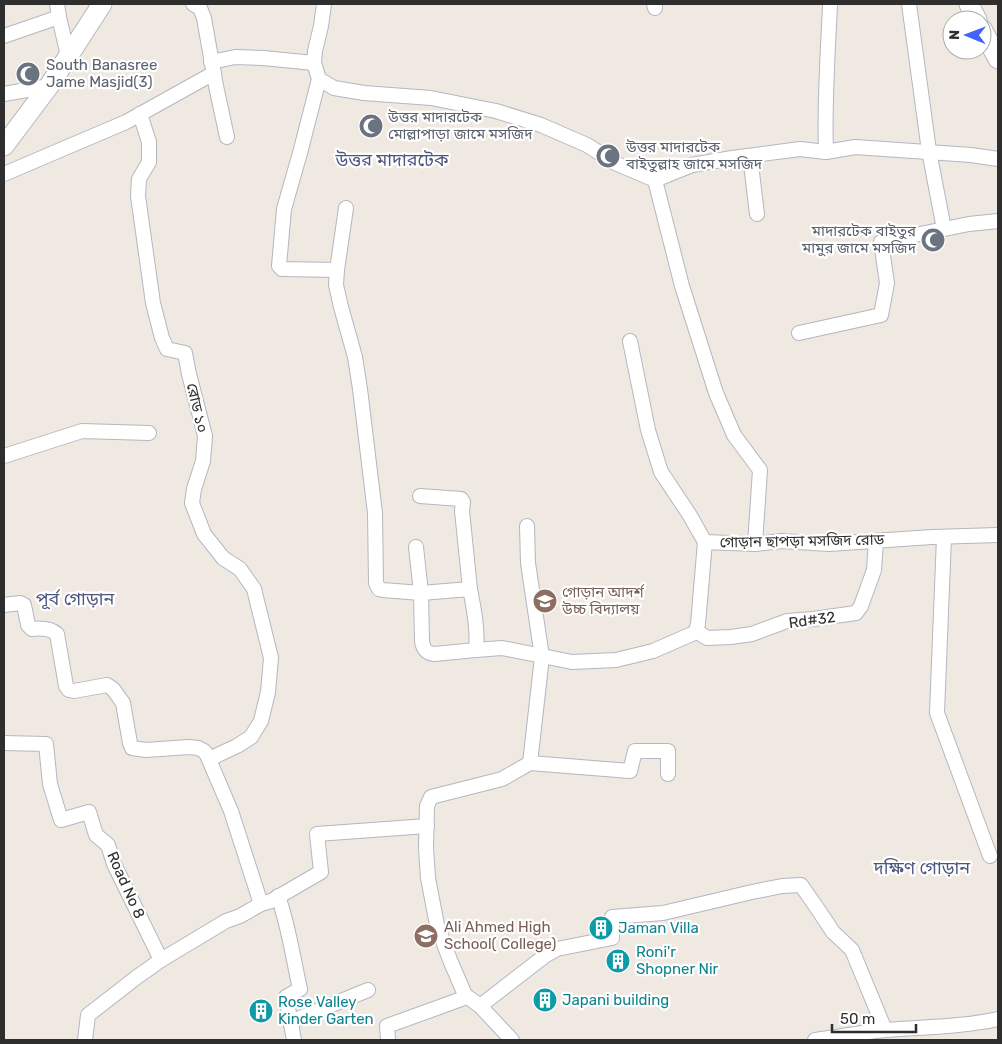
<svg xmlns="http://www.w3.org/2000/svg" width="1002" height="1044" viewBox="0 0 1002 1044" font-family="Rubik,'Noto Sans Bengali',sans-serif">
<rect width="100%" height="100%" fill="#efe9e1"/>
<g fill="none" stroke-linecap="round" stroke-linejoin="round">
<defs>
<g id="street">
<path d="M57,4L59,17"/>
<path d="M193,4L200,8L204,18L216,86L227,137"/>
<path d="M324,4L321,26L315,51L314,63L319,79L334,88L364,93L431,98L496,111L541,125L587,145L615,163L655,180L692,165L732,158L800,149L826,152L855,147L971,155L998,159"/>
<path d="M654,4L655,8"/>
<path d="M909,4L929,151L944,229"/>
<path d="M4,36L59,17L68,56"/>
<path d="M211,62L235,57L263,58L314,63"/>
<path d="M319,79L300,153L284,209L279,266L282,269L337,270"/>
<path d="M4,94L49,86"/>
<path d="M140,114L149,142V162L139,179L138,196L153,303L162,338L167,349L185,353L189,374L205,436L203,461L194,489L192,503L204,534L223,558L240,569L254,589L271,658L268,692L261,721L251,737L237,746L209,759"/>
<path d="M826,152C824,102 828,53 830,4"/>
<path d="M750,156L757,214"/>
<path d="M4,174L126,122L214,73"/>
<path d="M655,180L682,286L716,393L734,435L760,470L755,544"/>
<path d="M346,208L337,270L336,285L341,307L355,357L360,389L375,513L376,583L379,589L383,590L421,593L470,589C474,609 478,630 476,650L502,648L572,662L616,660L653,651L692,634L696,631L698,624L705,542L755,544L782,541L829,544L932,537L998,535"/>
<path d="M799,333L881,315L887,283L881,242L969,224L998,221"/>
<path d="M630,341L648,430L661,472L689,514L705,542"/>
<path d="M4,456L82,431L149,433"/>
<path d="M420,496L461,499L463,502L462,511L470,589"/>
<path d="M527,526L528,563L542,657L530,763"/>
<path d="M944,537L937,713L990,856"/>
<path d="M416,547L421,593L422,641C423,649 426,653 434,654L476,650"/>
<path d="M4,605L20,603L24,605L28,625L32,629C41,628 50,628 57,634L66,686L69,690L74,691L107,685L113,689L123,703L130,743L132,748L146,750L189,747L198,748L204,751L207,755L231,811L261,904"/>
<path d="M696,631L707,638L731,637L752,634L787,621L813,619L856,613L861,606L874,570L876,541"/>
<path d="M4,743L46,744L50,784L61,820L89,812L96,835L108,845L114,864L161,960"/>
<path d="M278,896C289,927 293,958 300,989L286,997L294,1040"/>
<path d="M480,1006L546,955L557,949L612,938V917L663,913L752,892L782,886L801,885L817,908L833,932L852,950L885,1030"/>
<path d="M290,1022L368,990"/>
<path d="M85,1040L88,1015L137,977L161,960L226,921L240,916L261,904L271,901L321,872L317,834L427,826"/>
<path d="M388,1040L387,1026L467,997"/>
<path d="M512,1040L480,1006L465,995L450,960L437,925L428,878L426,848L427,806L431,797L502,779L530,763L630,771L635,751H668V774"/>
<path d="M815,1040C839,1037 863,1032 887,1030C924,1027 962,1027 998,1019"/>
</g>
<g id="secondary">
<path d="M969,4L977,20"/>
<path d="M982,29L998,59"/>
<path d="M4,146L49,86L102,4"/>
</g>
</defs>
<use href="#street" stroke="#b4b7c1" stroke-width="16"/>
<use href="#secondary" stroke="#b4b7c1" stroke-width="21"/>
<use href="#street" stroke="#fff" stroke-width="14"/>
<use href="#secondary" stroke="#fff" stroke-width="19"/>
</g>
<defs>
<symbol id="mosque-disc" viewBox="-11 -11 22 22"><circle r="9.5" fill="#6b7280" stroke="#fff"/><path d="M3.5-4.9A6 6 0 1 0 3.5 4.9A5 5 0 1 1 3.5-4.9Z" fill="#fff"/></symbol>
<symbol id="school-disc" viewBox="-11 -11 22 22"><circle r="9.5" fill="#8d6e63" stroke="#fff"/><path d="M0-5L7-2L0 1L-7-2ZM-4 1L0 2.5L4 1V4Q0 6-4 4Z" fill="#fff"/></symbol>
<symbol id="building-disc" viewBox="-11 -11 22 22"><circle r="9.5" fill="#0f9aa8" stroke="#fff"/><path d="M-4-6H4V6H1V3H-1V6H-4ZM-2.5-4.3h1.7v1.8h-1.7ZM.8-4.3h1.7v1.8H.8ZM-2.5-1h1.7V.8h-1.7ZM.8-1h1.7V.8H.8Z" fill="#fff"/></symbol>
<symbol id="university-disc" viewBox="-11 -11 22 22"><circle r="9.5" fill="#8d6e63" stroke="#fff"/><path d="M0-5L7-2L0 1L-7-2ZM-4 1L0 2.5L4 1V4Q0 6-4 4Z" fill="#fff"/></symbol>
</defs>
<g fill-rule="evenodd">
<use href="#mosque-disc" x="14" y="60" width="28" height="28"/>
<use href="#mosque-disc" x="357" y="112" width="28" height="28"/>
<use href="#mosque-disc" x="594" y="142" width="28" height="28"/>
<use href="#mosque-disc" x="919" y="226" width="28" height="28"/>
<use href="#school-disc" x="531" y="587" width="28" height="28"/>
<use href="#building-disc" x="587" y="914" width="28" height="28"/>
<use href="#university-disc" x="412" y="922" width="28" height="28"/>
<use href="#building-disc" x="604" y="947" width="28" height="28"/>
<use href="#building-disc" x="531" y="986" width="28" height="28"/>
<use href="#building-disc" x="247" y="997" width="28" height="28"/>
</g>
<g text-anchor="middle" stroke-width="4.5" stroke-linejoin="round" paint-order="stroke">
<g font-size="15" fill="#5b616d" stroke="#fff" text-anchor="start">
<text x="46" y="70">South Banasree<tspan x="46" dy="17">Jame Masjid(3)</tspan></text>
<text x="388" y="122">উত্তর মাদারটেক<tspan x="388" dy="17">মোল্লাপাড়া জামে মসজিদ</tspan></text>
<text x="626" y="152">উত্তর মাদারটেক<tspan x="626" dy="17">বাইতুল্লাহ জামে মসজিদ</tspan></text>
<text x="916" y="236" text-anchor="end">মাদারটেক বাইতুর<tspan x="916" dy="17">মামুর জামে মসজিদ</tspan></text>
</g>
<g font-size="15" fill="#2e2e2e" stroke="#fff">
<text transform="translate(197 408) rotate(77)" y="5">রোড ১০</text>
<text transform="translate(802 541) rotate(-1)" y="5">গোড়ান ছাপড়া মসজিদ রোড</text>
<text transform="translate(812 620) rotate(-8)" y="5">Rd#32</text>
<text transform="translate(126 885) rotate(66)" y="5">Road No 8</text>
</g>
<g font-size="15" fill="#785e54" stroke="#fff" text-anchor="start">
<text x="562" y="597">গোড়ান আদর্শ<tspan x="562" dy="17">উচ্চ বিদ্যালয়</tspan></text>
<text x="444" y="932">Ali Ahmed High<tspan x="444" dy="17">School( College)</tspan></text>
</g>
<g font-size="15" fill="#0d838f" stroke="#fff" text-anchor="start">
<text x="618" y="933">Jaman Villa</text>
<text x="636" y="957">Roni'r<tspan x="636" dy="17">Shopner Nir</tspan></text>
<text x="562" y="1005">Japani building</text>
<text x="278" y="1007">Rose Valley<tspan x="278" dy="17">Kinder Garten</tspan></text>
</g>
<g font-size="18" fill="#4d5680" stroke="#fff">
<text x="392" y="166">উত্তর মাদারটেক</text>
<text x="75" y="605">পূর্ব গোড়ান</text>
<text x="922" y="874">দক্ষিণ গোড়ান</text>
</g>
</g>
<rect width="1002" height="1044" fill="none" stroke="#2e2e2e" stroke-width="10"/>
<g transform="translate(967 35) rotate(271)"><circle r="24" fill="#ffffff" stroke="#ababab"/>
<path d="M0-4L9 19L0 12L-9 19Z" fill="#4264fb"/>
<text y="-8" font-size="14" font-weight="bold" text-anchor="middle" fill="#2e2e2e">N</text>
</g>
<path d="M832 1024v8h84v-8" fill="none" stroke="#2e2e2e" stroke-width="2.5"/>
<text x="840" y="1024" font-size="15" fill="#2e2e2e" stroke="#ffffff" stroke-width="4" paint-order="stroke">50 m</text>
</svg>
